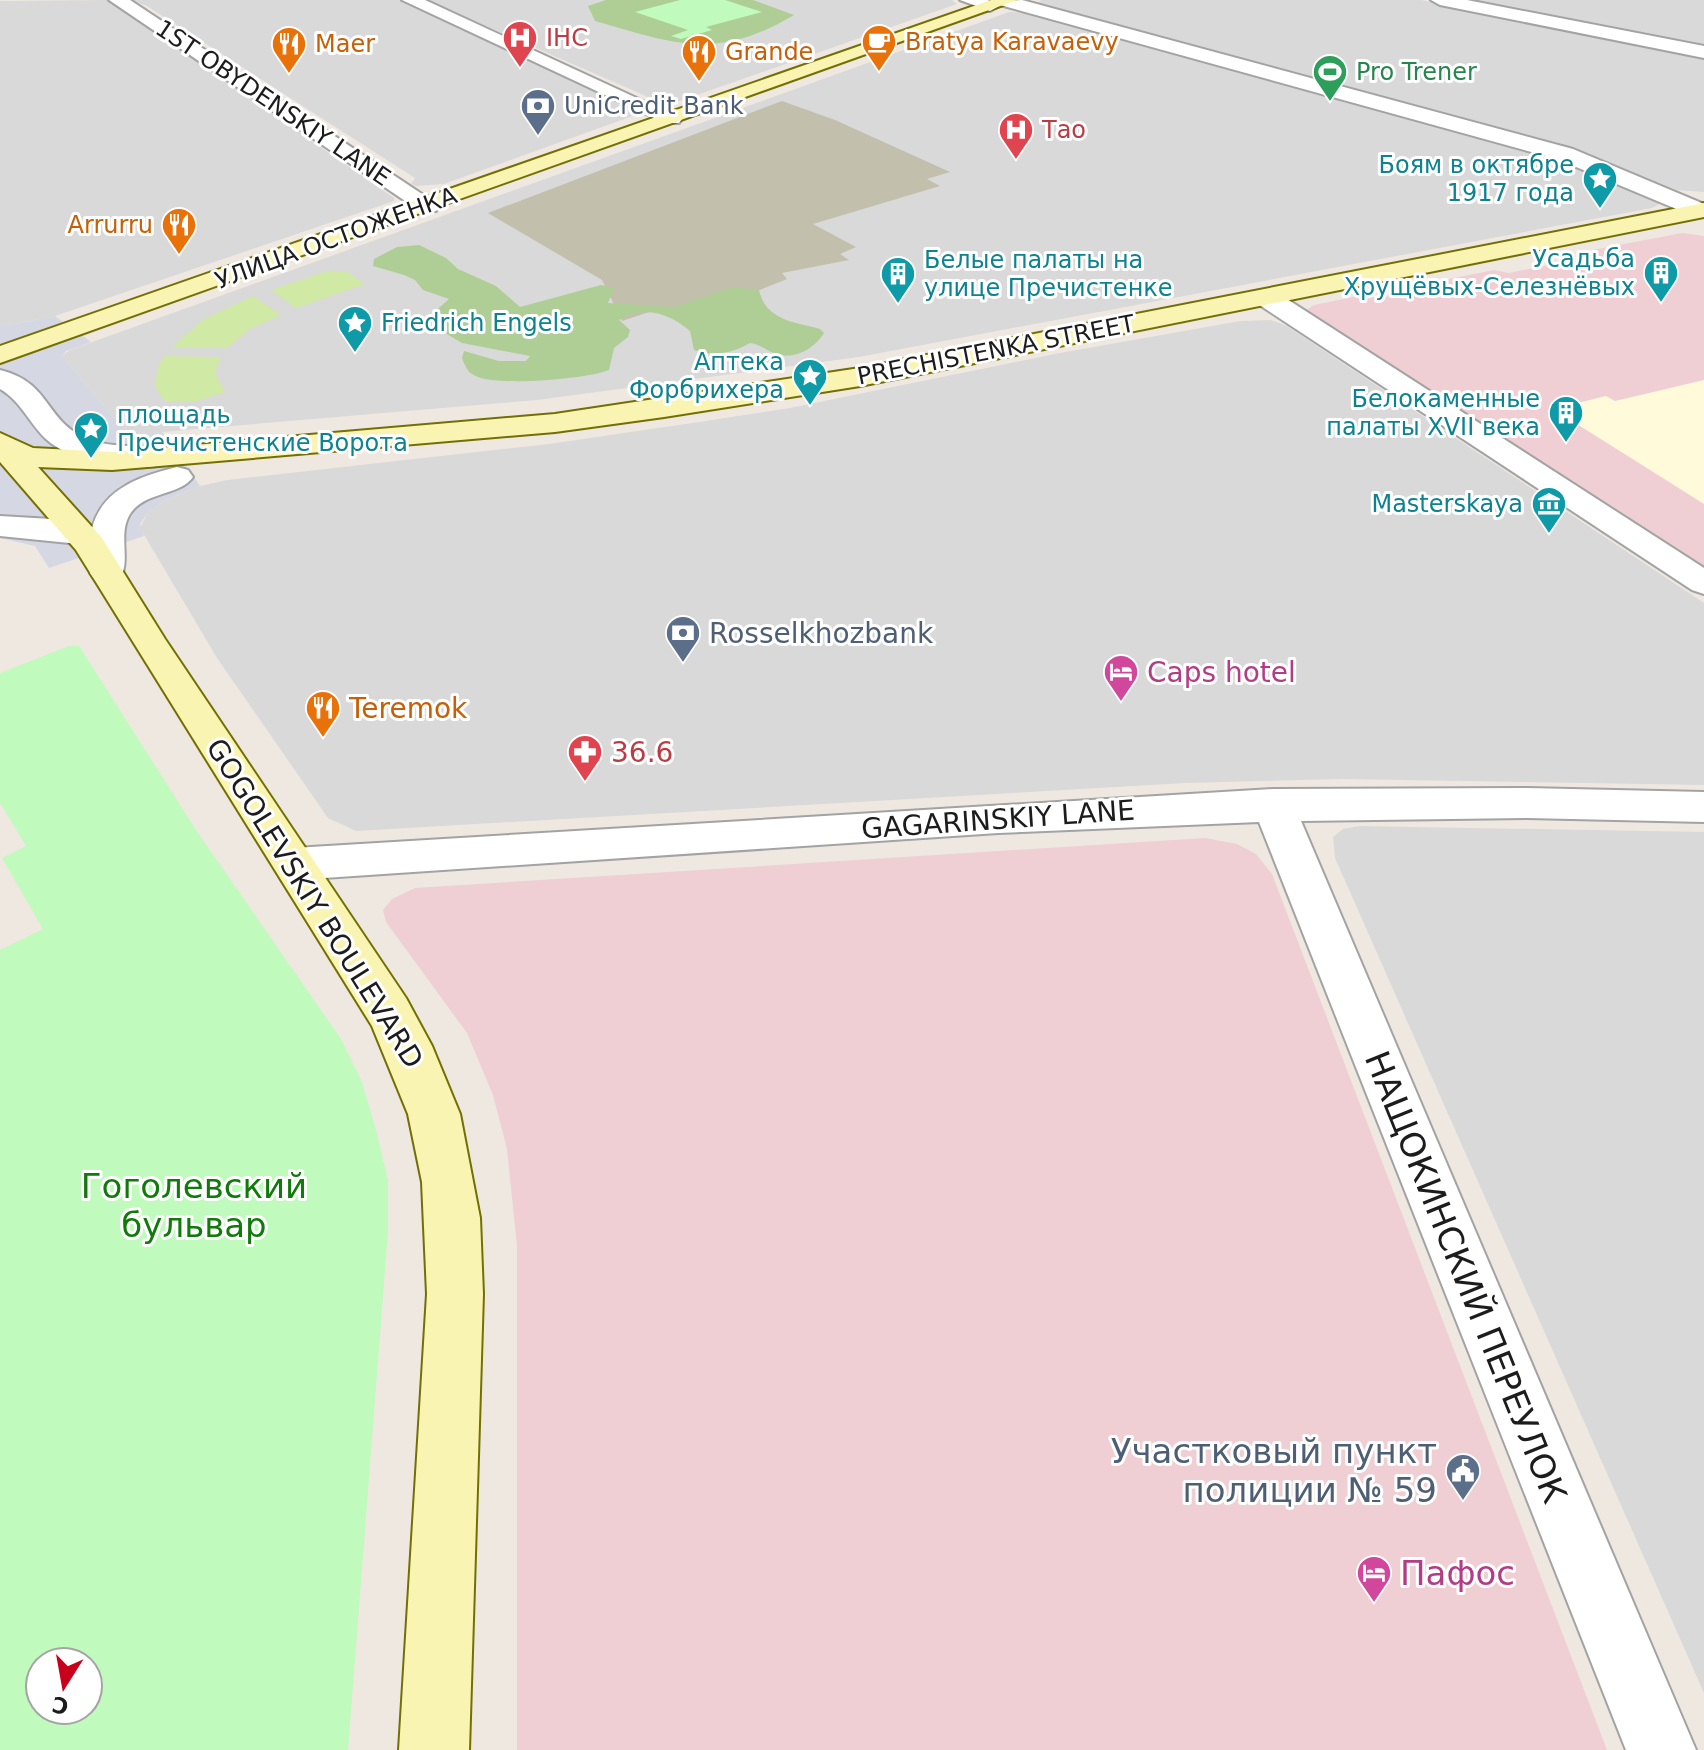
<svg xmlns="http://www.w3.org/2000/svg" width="1704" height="1750" viewBox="0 0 1704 1750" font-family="'DejaVu Sans',sans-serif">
<rect width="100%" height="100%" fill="#eee8e1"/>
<g fill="#dad9d9">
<path d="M108,0L394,198V201L55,316L0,327V1Z"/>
<path d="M130,0H400L636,110L638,114L444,184L416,186L411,184L415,178L147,6Z"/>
<path d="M426,0H952L957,4L680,101L655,100Z"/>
<path d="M1041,0H1421L1704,57V192L1677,190L1567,146L1046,8L1038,3Z"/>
<path d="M1461,0H1704V48Z"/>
<path d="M1009,12L1034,13L1582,167L1656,196L1661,203L1652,208L859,357L537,400L138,434L122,428L62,356L70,350Z"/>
<path d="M1271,320L1287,326L1704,603V785L1342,779L1185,783L356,831L328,818L217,658L140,528L147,514L164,501L200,486L227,480L549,444L699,422L790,408L1060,353L1240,321Z"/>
<path d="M1360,826L1704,832V1693L1335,858L1333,837L1343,829Z"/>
</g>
<g fill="#efcfd3">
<path d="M1682,233L1704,236V571L1335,330L1324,327L1305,311L1314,305L1363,295L1379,298L1448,285L1449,279L1494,270L1509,273L1594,256L1593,250Z"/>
<path d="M1205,838L1237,844L1256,854L1272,874L1607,1750H517V1246L507,1149L493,1095L467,1033L386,922L383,910L392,899L415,888Z"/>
</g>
<path fill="#fffad9" d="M1704,380V504L1553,409L1606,396L1615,401Z"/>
<path fill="#c2bfad" d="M782,101L835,120L950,172L927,179L940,186L813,224L856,247L840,254L849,260L782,273L787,279L730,302L649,312L622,321L602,280L488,213Z"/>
<g fill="#d0e9a5">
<path d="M328,271H346L365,284L296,308L271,290Z"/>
<path d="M253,296L281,315L250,329L227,348H171L204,319Z"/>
<path d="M164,356L221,357L215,373L225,392L197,401H165L155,387L158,367Z"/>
</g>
<g fill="#aece95">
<path d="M606,0H753L794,15C717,61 675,44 595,21L588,6Z"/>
<path d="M419,245L446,258L458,269L496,286L520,307L601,285L614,288L608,303L674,307L733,287L759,290C766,321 795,322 820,329L824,333C814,349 794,361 774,353C765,350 760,344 750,343C733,353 713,357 694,350L690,331C669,313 645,305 619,320L630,330L628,337L614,348L609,370C588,379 489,388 472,374C467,371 464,363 462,358L464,351L499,361H526L530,356L462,343L440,330L431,315L449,299L423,290L415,280L404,275L373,266L374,259L397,247Z"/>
</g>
<g fill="#c0fabc" fill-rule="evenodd">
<path d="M680,0H725L762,12L706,27L712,30L681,39L671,36L688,30L635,12Z"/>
<path d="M69,646H79L198,833L341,1039L362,1082L377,1134L388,1181V1231L348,1750H0V950L43,929L2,858L26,846L0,803V673ZM88,1662V1710H40V1662Z"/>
</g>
<path fill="#d5d7e3" d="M55,316L91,342L66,351L62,356L122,428L138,434L162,432L200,486L164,501L147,514L140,524L144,536L49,568L35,546L0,538V327Z"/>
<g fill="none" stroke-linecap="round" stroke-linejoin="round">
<defs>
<g id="minor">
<path d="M109,0H130L440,206L436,211H420Z"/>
<path d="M402,0H425L682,119L679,123H665Z"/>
<path d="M960,0H988L999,6L990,11Z"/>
<path d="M1022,0L1573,149L1704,204V217L1693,216L1557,159L1000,5L997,1Z"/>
<path d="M1431,0H1467L1704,46V58L1440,5Z"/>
<path d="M1267,290L1276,292L1704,568V594L1692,590L1258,304L1254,298L1258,292Z"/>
<path d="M0,370C49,382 44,416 81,436C107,450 139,443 167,450L172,457L167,464C133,472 73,464 46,439C29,423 21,401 0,389Z"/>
<path d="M1527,788L1704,792V822L1527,818L1301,821L1696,1750H1626L1259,822L998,833L294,880L279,875L272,864L279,853L294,848L1273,789Z"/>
</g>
<path id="tertiary" d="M177,467L188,470L193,477C180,496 145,491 130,514C117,535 132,562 119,580L107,583L95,580L90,573L89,545L0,536V516L68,520L92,528C103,488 141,476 177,467Z"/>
<g id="secondary">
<path d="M991,0H1017L0,363V346Z"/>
<path d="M1704,203V217L860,386L664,417L555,432L112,470L38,467L102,538L165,639L406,998L432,1046L460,1114L480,1218L483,1294L469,1750H399L427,1294L422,1182L408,1114L372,1026L76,550L0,462V433L33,448L112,452L555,414L860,368Z"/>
</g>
</defs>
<use href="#minor" stroke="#a3a3a3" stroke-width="4"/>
<use href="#tertiary" stroke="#a3a3a3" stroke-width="4"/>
<use href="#secondary" stroke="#736f03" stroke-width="4"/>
<use href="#minor" fill="#fff" fill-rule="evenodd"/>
<use href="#tertiary" fill="#fff" fill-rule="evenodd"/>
<use href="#secondary" fill="#faf4b3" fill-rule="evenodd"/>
</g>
<defs>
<symbol id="hospital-pin" viewBox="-11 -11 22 30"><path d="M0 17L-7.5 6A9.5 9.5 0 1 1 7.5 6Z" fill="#e0444e" stroke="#fff"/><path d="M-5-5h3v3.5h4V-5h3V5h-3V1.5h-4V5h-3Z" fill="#fff"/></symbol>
<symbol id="cafe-pin" viewBox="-11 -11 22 30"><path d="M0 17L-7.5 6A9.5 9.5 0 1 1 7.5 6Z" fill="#e8710a" stroke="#fff"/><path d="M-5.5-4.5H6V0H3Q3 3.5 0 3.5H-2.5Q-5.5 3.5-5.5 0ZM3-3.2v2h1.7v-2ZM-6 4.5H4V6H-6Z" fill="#fff"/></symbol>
<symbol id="restaurant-pin" viewBox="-11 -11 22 30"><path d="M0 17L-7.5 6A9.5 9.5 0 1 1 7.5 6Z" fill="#e8710a" stroke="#fff"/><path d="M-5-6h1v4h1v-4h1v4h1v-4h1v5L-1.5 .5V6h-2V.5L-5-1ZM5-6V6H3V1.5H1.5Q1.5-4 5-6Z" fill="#fff"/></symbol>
<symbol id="stadium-pin" viewBox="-11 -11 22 30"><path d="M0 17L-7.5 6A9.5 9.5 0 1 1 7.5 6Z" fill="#2e9e5b" stroke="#fff"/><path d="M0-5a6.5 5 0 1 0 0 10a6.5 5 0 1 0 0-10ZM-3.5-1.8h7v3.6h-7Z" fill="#fff"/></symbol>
<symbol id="bank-pin" viewBox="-11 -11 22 30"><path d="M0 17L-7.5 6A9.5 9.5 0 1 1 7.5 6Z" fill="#5c6f8a" stroke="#fff"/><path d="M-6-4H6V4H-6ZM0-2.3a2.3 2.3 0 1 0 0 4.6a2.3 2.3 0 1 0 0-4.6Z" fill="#fff"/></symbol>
<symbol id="sight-pin" viewBox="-11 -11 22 30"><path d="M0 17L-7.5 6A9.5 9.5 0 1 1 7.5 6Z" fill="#0f9aa8" stroke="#fff"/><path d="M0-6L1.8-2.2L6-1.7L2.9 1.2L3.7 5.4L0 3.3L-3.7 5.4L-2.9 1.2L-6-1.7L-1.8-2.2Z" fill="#fff"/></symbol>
<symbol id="building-pin" viewBox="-11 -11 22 30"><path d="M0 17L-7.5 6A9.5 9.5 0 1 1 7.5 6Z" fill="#0f9aa8" stroke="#fff"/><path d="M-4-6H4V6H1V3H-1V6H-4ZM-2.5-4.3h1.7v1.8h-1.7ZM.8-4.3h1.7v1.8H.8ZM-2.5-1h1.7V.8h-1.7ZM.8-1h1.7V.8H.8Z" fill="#fff"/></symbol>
<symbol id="museum-pin" viewBox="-11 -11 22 30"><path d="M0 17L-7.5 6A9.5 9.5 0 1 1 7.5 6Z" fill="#0f9aa8" stroke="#fff"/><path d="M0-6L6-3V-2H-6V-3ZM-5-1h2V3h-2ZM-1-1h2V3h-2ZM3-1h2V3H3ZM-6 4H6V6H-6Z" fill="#fff"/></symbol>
<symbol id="hotel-pin" viewBox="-11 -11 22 30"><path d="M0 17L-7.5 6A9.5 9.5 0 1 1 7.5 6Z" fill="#d1479c" stroke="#fff"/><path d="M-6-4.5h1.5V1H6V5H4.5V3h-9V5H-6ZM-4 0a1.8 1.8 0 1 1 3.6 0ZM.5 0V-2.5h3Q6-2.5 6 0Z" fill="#fff"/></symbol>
<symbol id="pharmacy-pin" viewBox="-11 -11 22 30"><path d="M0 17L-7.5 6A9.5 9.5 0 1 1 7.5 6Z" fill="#e0444e" stroke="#fff"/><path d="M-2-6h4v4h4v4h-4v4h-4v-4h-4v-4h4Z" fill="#fff"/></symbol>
<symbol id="civic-pin" viewBox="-11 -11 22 30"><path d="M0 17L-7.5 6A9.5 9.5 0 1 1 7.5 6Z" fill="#5c6f8a" stroke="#fff"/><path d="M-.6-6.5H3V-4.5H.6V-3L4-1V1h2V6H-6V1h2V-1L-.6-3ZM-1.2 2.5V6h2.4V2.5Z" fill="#fff"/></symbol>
</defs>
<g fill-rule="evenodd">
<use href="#hospital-pin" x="500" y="18" width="40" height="54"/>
<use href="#cafe-pin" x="859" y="22" width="40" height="54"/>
<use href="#restaurant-pin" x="269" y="24" width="40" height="54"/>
<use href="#restaurant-pin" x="679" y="32" width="40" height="54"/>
<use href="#stadium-pin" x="1310" y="52" width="40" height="54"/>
<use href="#bank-pin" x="518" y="86" width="40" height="54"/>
<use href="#hospital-pin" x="996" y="110" width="40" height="54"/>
<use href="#sight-pin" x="1580" y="159" width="40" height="54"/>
<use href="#restaurant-pin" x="159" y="205" width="40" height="54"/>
<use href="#building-pin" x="1641" y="253" width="40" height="54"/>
<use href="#building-pin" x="878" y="254" width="40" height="54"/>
<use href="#sight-pin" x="335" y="303" width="40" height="54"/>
<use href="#sight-pin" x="790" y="356" width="40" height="54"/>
<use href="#building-pin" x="1546" y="393" width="40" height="54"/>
<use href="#sight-pin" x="71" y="409" width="40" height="54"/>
<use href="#museum-pin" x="1529" y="484" width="40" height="54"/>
<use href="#bank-pin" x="663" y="613" width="40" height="54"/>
<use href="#hotel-pin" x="1101" y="652" width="40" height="54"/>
<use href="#restaurant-pin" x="303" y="688" width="40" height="54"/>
<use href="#pharmacy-pin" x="565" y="732" width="40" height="54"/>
<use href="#civic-pin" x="1443" y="1451" width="40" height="54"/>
<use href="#hotel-pin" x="1354" y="1553" width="40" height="54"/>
</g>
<g text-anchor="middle" stroke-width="6" stroke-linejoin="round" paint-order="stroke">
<g font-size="24" fill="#be3a42" stroke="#fff" text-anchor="start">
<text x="546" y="46">IHC</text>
<text x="1042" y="138">Тао</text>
</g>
<g font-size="24" fill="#c56008" stroke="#fff" text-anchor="start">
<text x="905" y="50">Bratya Karavaevy</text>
<text x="315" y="52">Maer</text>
<text x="725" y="60">Grande</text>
<text x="153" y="233" text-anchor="end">Arrurru</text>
</g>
<g font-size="24" fill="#27864d" stroke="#fff" text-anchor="start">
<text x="1356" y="80">Pro Trener</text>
</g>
<g font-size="24" fill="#1c1c1c" stroke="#fff">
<text transform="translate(273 103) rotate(34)" y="8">1ST OBYDENSKIY LANE</text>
<text transform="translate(336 238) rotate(-20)" y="8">УЛИЦА ОСТОЖЕНКА</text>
<text transform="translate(996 350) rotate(-11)" y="8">PRECHISTENKA STREET</text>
</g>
<g font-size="24" fill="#4e5e75" stroke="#fff" text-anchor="start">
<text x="564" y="114">UniCredit Bank</text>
</g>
<g font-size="24" fill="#0d838f" stroke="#fff" text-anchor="end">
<text x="1574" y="173">Боям в октябре<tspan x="1574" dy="28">1917 года</tspan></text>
<text x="1635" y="267">Усадьба<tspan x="1635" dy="28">Хрущёвых-Селезнёвых</tspan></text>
<text x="924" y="268" text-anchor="start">Белые палаты на<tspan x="924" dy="28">улице Пречистенке</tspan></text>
<text x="381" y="331" text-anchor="start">Friedrich Engels</text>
<text x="784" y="370">Аптека<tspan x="784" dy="28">Форбрихера</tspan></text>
<text x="1540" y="407">Белокаменные<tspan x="1540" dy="28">палаты XVII века</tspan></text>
<text x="117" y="423" text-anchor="start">площадь<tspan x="117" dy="28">Пречистенские Ворота</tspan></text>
<text x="1523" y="512">Masterskaya</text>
</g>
<g font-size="28" fill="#4e5e75" stroke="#fff" text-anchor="start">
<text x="709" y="643">Rosselkhozbank</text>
</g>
<g font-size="28" fill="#b23c85" stroke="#fff" text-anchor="start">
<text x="1147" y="682">Caps hotel</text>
</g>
<g font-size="28" fill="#c56008" stroke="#fff" text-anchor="start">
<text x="349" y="718">Teremok</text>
</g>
<g font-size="28" fill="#be3a42" stroke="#fff" text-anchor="start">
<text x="611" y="762">36.6</text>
</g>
<g font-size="28" fill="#1c1c1c" stroke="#fff">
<text transform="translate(998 819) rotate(-4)" y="10">GAGARINSKIY LANE</text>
<text transform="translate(315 903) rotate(58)" y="10">GOGOLEVSKIY BOULEVARD</text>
</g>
<g font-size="34" fill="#107a0a" stroke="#fff">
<text x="194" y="1198">Гоголевский<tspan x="194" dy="39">бульвар</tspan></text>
</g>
<g font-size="34" fill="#1c1c1c" stroke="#fff">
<text transform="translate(1466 1277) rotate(68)" y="12">НАЩОКИНСКИЙ ПЕРЕУЛОК</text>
</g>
<g font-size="34" fill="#4e5e75" stroke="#fff" text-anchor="end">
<text x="1437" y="1463">Участковый пункт<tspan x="1437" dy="39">полиции № 59</tspan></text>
</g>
<g font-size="34" fill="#b23c85" stroke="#fff" text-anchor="start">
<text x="1400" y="1585">Пафос</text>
</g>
</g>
<g transform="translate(64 1686) rotate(191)"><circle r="38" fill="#ffffff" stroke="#a4a4a4" stroke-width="2"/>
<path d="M0-6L14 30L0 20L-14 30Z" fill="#c8001c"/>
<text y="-12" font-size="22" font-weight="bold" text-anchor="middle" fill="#1c1c1c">С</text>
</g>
</svg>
